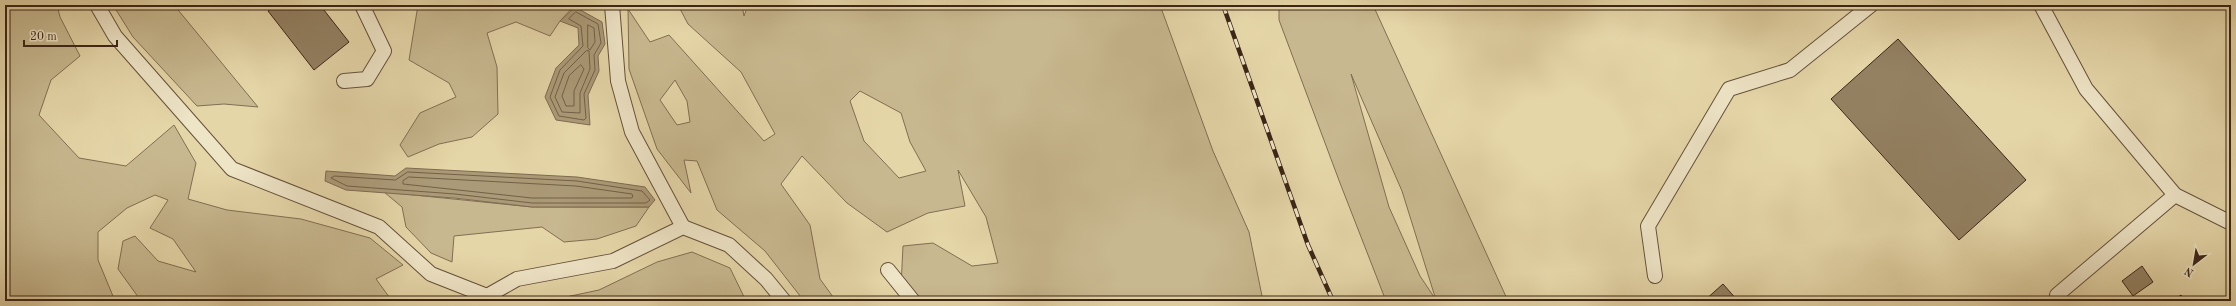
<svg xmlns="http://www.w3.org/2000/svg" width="2236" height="306" viewBox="0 0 2236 306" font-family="'Old Standard TT',serif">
<rect width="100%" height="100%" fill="#e5d6a8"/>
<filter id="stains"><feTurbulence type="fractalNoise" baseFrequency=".005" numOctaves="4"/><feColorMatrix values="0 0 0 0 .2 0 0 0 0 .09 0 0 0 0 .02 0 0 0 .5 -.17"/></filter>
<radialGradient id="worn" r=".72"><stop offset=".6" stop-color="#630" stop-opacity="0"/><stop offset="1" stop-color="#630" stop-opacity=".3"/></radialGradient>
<g fill="#c8b88f" stroke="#826e53" fill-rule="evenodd">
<path d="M5,5H57L60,17L80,56L51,80L39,115L79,158L126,166L174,125L196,163L188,199L227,210L301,219L370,238L403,265L376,279L392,301H141L118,269L123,241L135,236L158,261L196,272L173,239L150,228L168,200L155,195L127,208L98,232V260L115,301H5Z"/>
<path d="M113,5H174L258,107L224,104L197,106L133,37Z"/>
<path d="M418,5H575L560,21L550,36L516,22L487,33L497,67L498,114L472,137L439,144L408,157L400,145L420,113L456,97L449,83L409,60Z"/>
<path d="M678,5H742L744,16L748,5H1160L1213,151L1249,232L1263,301H917L901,286L903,246L933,243L972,266L998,263L986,217L958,170L965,206L928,213L887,232L847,203L802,156L781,184L810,225L820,279L836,301H804L765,251L717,210L697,161L684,160L691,193L657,149L629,69L628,9L650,42L669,35L764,141L775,134L741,72L688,24ZM675,80L687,101L690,122L677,125L660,100ZM860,91L901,113L910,142L926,171L899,178L864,141L850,101Z"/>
<path d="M1279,5H1373L1508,301H1386L1340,183L1279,20ZM1351,74L1402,191L1436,300L1420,276L1389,207Z"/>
<path d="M384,192L532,207H649L636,226L597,239L564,242L542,227L454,236L452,262L431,253L406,227L402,207Z"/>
<path d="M692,252L730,268L746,301H547L599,290L657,262Z"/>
</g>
<g fill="#ab9a77" stroke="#7e6b51">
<path d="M575,7L602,22L605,44L598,56L599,71L588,95L590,125L556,120L545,97L556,68L579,45L578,28L560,21Z"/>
<path d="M406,168L577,177L645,187L655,200L649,207H532L454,198L346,190L325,181L326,171L395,176Z"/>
</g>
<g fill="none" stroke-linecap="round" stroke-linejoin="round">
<g stroke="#736047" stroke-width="1">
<path d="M576,12L598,24L601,43L594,55L595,70L584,94L586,118L584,120L559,116L550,97L560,70L583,46L581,26L569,19Z"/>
<path d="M588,25L594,28L595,42L590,50L588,48Z"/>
<path d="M589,51L590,69L580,93V113L562,112L555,97L564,73L586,51Z"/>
<path d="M581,65L584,69L574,91V106H566L562,96L569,76Z"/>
<path d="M408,172L577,181L642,191L650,200L646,203H532L455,194L347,186L331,178L334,176L395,180Z"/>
<path d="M409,177L576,186L632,194L633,197L631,198H532L403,184V181Z"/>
</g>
</g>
<g fill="#938162" stroke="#3b2517">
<path d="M276,5H320L349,42L314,70L268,11Z"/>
<path d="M1898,39L2026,180L1959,240L1831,99Z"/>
<path d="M2142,266L2153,282L2133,296L2122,281Z"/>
<path d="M1723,284L1738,301H1704Z"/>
<path d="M2181,295L2186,301H2172Z"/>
</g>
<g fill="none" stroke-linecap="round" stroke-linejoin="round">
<defs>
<g id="service">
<path d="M97,5L115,36L232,169L379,227L431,274L487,296"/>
<path d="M612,5L618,81L632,132L683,227"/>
<path d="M2041,5L2086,89L2175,195L2231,223"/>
<path d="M344,81L367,79L384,51L362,5"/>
<path d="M888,270L913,301"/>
<path d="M1655,276L1648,226L1729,89L1790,70L1871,5"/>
<path d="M2057,295L2175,195"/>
<path d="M485,301L487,296L517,279L613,261L683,227L729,245L766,279L784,301"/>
</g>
</defs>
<use href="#service" stroke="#66513b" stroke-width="16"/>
<use href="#service" stroke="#eee4c6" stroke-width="14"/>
<defs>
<path id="rail" d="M1223,5L1308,245L1333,301"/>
</defs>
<use href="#rail" stroke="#3b2517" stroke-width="4.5"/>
<use href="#rail" stroke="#eee4c6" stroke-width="3" stroke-dasharray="9" stroke-linecap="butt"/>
</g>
<rect width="2236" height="306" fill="none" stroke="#e5d6a8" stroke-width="20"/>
<rect x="6" y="6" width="2224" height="294" fill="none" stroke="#3b2517" stroke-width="2"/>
<rect x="10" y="10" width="2216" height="286" fill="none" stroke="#3b2517"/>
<g transform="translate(2194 264) rotate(211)" stroke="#eee4c6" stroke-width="3" paint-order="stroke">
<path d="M0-3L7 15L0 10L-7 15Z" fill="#3b2517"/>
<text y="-6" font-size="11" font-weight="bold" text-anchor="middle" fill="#3b2517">N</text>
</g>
<path d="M24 40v6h93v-6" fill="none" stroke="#3b2517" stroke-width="2"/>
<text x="30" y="40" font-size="12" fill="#3b2517" stroke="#eee4c6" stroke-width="3" paint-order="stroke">20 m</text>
<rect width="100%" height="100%" filter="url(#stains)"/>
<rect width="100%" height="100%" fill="url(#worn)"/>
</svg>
